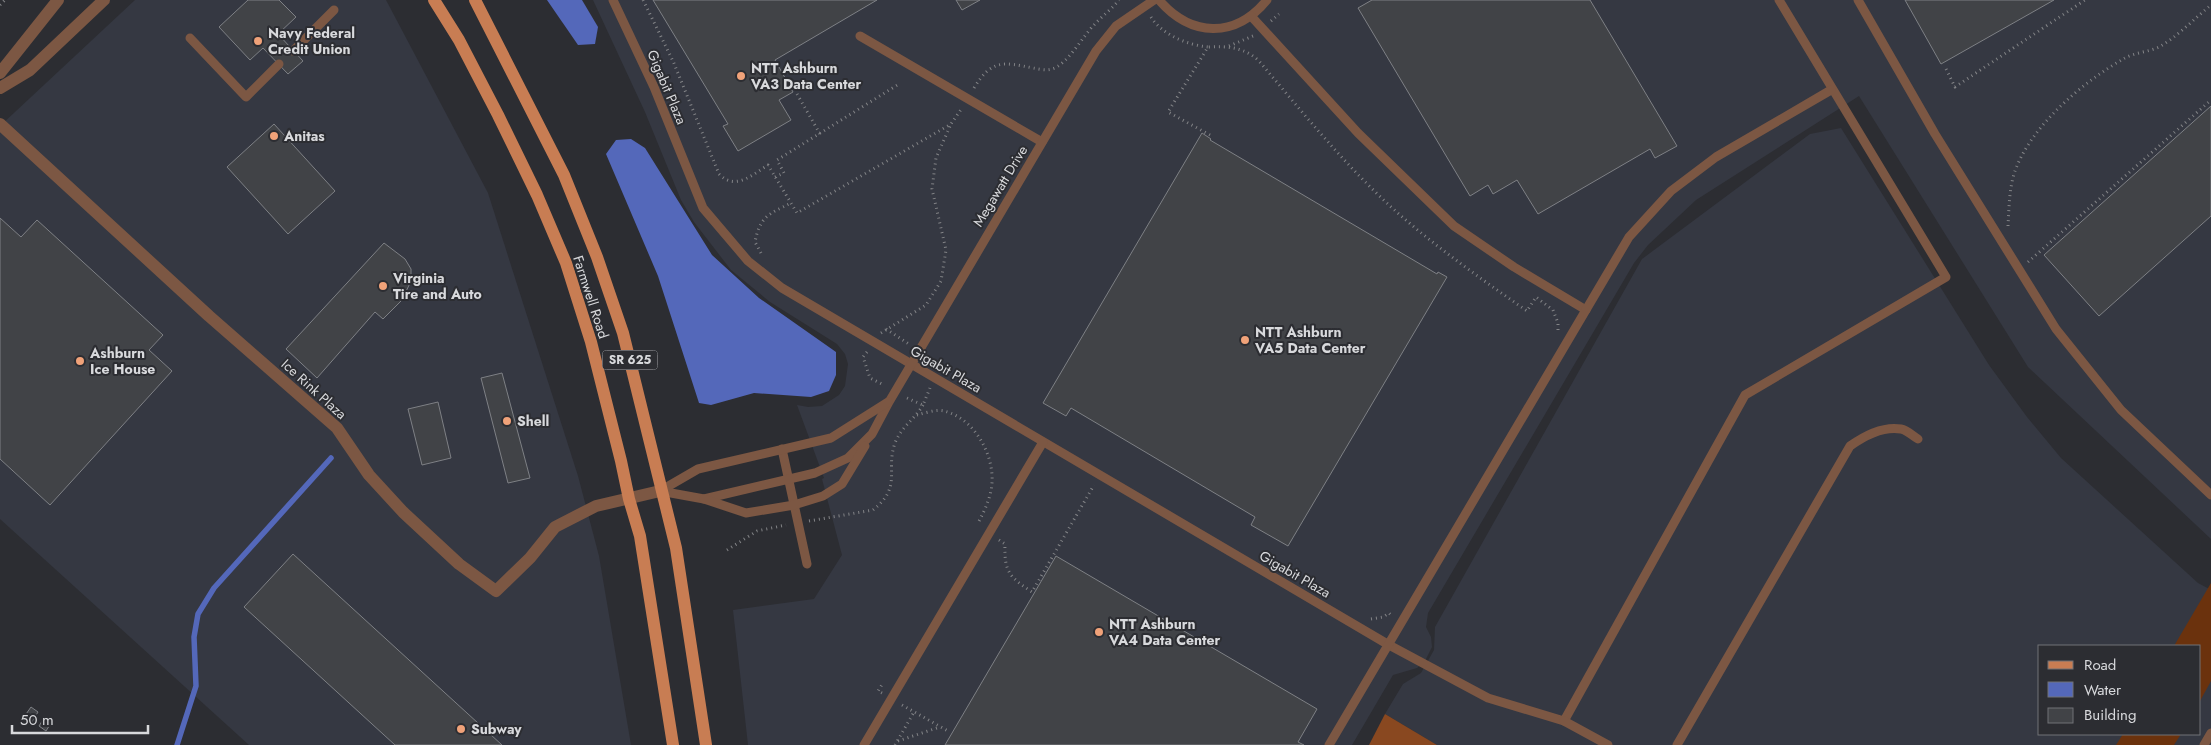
<svg xmlns="http://www.w3.org/2000/svg" width="2211" height="745" viewBox="0 0 2211 745" font-family="Jost,sans-serif">
<rect width="100%" height="100%" fill="#2c2d32"/>
<g fill="#353842" fill-rule="evenodd">
<path d="M135,0H386L488,193L578,476L599,556L631,745H249L0,519V126Z"/>
<path d="M593,0H2211V539L2028,367L1859,96L1696,200L1648,245L1634,263L1428,613L1426,627L1431,637L1432,647L1425,661L1417,668L1393,675L1352,745H748L733,610L814,599L842,555L822,479L824,478L797,405L808,407L822,406L839,395L845,386L848,364L845,354L837,344L770,302L731,270L694,222L681,200L645,112Z"/>
<path d="M1841,128L1989,365L2027,417L2061,458L2198,583L2211,590V745H1437L1385,714L1403,684L1421,673L1434,650L1435,627L1642,259L1810,134ZM2040,646H2200V734H2040Z"/>
</g>
<g fill="#6b320d">
<path d="M2211,583V681L2200,701V646H2174Z"/>
<path d="M2123,734H2181L2174,745H2116Z"/>
</g>
<path fill="#894820" d="M1385,714L1437,745H1369Z"/>
<g fill="#5468ba">
<path d="M547,0H582L598,27L595,44L578,45Z"/>
<path d="M631,139L645,148L712,255L759,298L836,352V375L829,391L811,397L754,393L711,405L699,403L658,276L606,154L616,140Z"/>
</g>
<g fill="none" stroke-linecap="round" stroke-linejoin="round">
<path stroke="#5468ba" stroke-width="5.5" d="M177,745L196,686L194,637L198,614L214,588L331,458"/>
</g>
<g fill="#414347" stroke="#7e8085">
<path d="M248,0H279L296,17L278,34L303,61L288,74L263,48L250,60L219,27Z"/>
<path d="M653,0H877L775,60L793,92L779,100L791,120L738,151L723,126L728,124Z"/>
<path d="M956,0H980L962,10Z"/>
<path d="M1372,0H1590L1677,146L1655,158L1650,149L1538,214L1517,180L1493,194L1488,185L1470,196L1358,8Z"/>
<path d="M1905,0H2054L1941,64Z"/>
<path d="M2211,106V216L2099,316L2044,255Z"/>
<path d="M274,124L335,191L288,234L227,167Z"/>
<path d="M1202,133L1211,139L1210,140L1437,274L1438,272L1447,277L1288,546L1251,525L1255,517L1071,408L1066,416L1043,403Z"/>
<path d="M0,218L21,237L37,220L163,335L149,350L172,371L50,505L0,459Z"/>
<path d="M384,243L405,259L411,269V281L402,300L383,319L375,312L317,378L286,349Z"/>
<path d="M502,373L530,478L508,483L481,378Z"/>
<path d="M438,402L451,458L422,465L408,409Z"/>
<path d="M293,554L502,745H395L244,607Z"/>
<path d="M1056,556L1317,709L1298,742L1304,745H945Z"/>
<path d="M31,707L38,712L32,722L24,717Z"/>
<path d="M44,718L51,723L46,731L39,726Z"/>
</g>
<g fill="none" stroke-linecap="round" stroke-linejoin="round">
<g stroke="#838487" stroke-width="3" stroke-dasharray="1 4" stroke-linecap="butt">
<path d="M643,0L673,61L719,174C735,191 752,175 768,165L797,213L951,124L962,108"/>
<path d="M0,5L5,0"/>
<path d="M1151,17C1162,35 1188,45 1208,47"/>
<path d="M1271,21L1279,14"/>
<path d="M1229,46L1253,36"/>
<path d="M1946,69L1955,87L2085,0"/>
<path d="M974,88C992,59 1003,62 1033,68C1039,69 1046,71 1052,69C1067,65 1083,36 1094,25C1102,16 1112,9 1119,0"/>
<path d="M797,94L820,134"/>
<path d="M1210,135L1168,112L1208,47C1228,46 1244,47 1259,61C1304,114 1348,169 1400,215C1440,250 1484,281 1527,311L1536,297L1553,310"/>
<path d="M775,177L784,173L777,160L899,84"/>
<path d="M2008,226C2009,209 2009,191 2014,174C2029,127 2084,81 2125,58C2136,52 2150,52 2161,46C2179,35 2195,18 2211,5"/>
<path d="M761,253L755,242C760,216 769,214 791,203"/>
<path d="M2028,262L2211,100"/>
<path d="M1553,310L1558,323V330"/>
<path d="M886,329L909,344"/>
<path d="M881,333L926,305L941,281L946,250L932,189L936,158L951,124"/>
<path d="M867,352L863,357L870,378L884,385"/>
<path d="M907,398L923,405L930,388"/>
<path d="M917,415C925,413 936,409 944,411C974,418 994,454 992,483C991,497 985,510 978,523"/>
<path d="M809,521L873,510C903,486 885,471 895,443C901,427 915,419 923,405"/>
<path d="M999,540L1005,544C1004,571 1009,577 1032,592L1094,485"/>
<path d="M727,550L757,531L786,525"/>
<path d="M1371,619L1383,617L1389,613L1392,616"/>
<path d="M882,693L878,691L883,683"/>
<path d="M902,705L948,731"/>
<path d="M898,741L940,727"/>
<path d="M895,745L914,712"/>
</g>
<g stroke="#7c5743" stroke-width="9">
<path d="M613,0L654,87L703,208L748,261L782,288L1389,645L1488,698L1564,721L1745,395L1946,277L1779,0"/>
<path d="M1159,0C1191,37 1235,39 1267,0"/>
<path d="M1858,0L1935,134L2056,329L2121,410L2211,495"/>
<path d="M1251,16L1358,133L1454,226L1514,267L1586,310"/>
<path d="M860,36L1042,142"/>
<path d="M190,38L246,97L279,64"/>
<path d="M293,51L334,10"/>
<path d="M782,449L807,564"/>
<path d="M660,491L704,499L815,473L848,458L872,434L889,402L1096,51L1116,26L1154,0"/>
<path d="M660,491L698,469L831,438L888,402"/>
<path d="M704,499L746,513L794,505L823,496L842,484L865,446"/>
<path d="M1564,721L1608,745"/>
<path d="M864,745L1043,442"/>
<path d="M1329,745L1629,237L1671,191L1716,157L1831,90"/>
<path d="M1677,745L1850,446C1864,436 1883,426 1901,429C1907,430 1913,436 1918,439"/>
<path d="M2204,745L2211,733"/>
</g>
<path stroke="#7c5743" stroke-width="12" d="M0,124L209,316L337,428L369,475L403,512L459,564L496,591L530,558L555,527L596,506L660,491"/>
<g stroke="#7c5743" stroke-width="12">
<path d="M0,73L58,0"/>
<path d="M0,88L30,70L104,0"/>
</g>
<g stroke="#c87d53" stroke-width="12">
<path d="M434,0L459,40L498,115L537,195L566,263L591,342L621,461L629,499L640,536L673,745"/>
<path d="M475,0L564,175L597,257L623,333L676,548L706,745"/>
</g>
</g>
<g fill="#f0a279" stroke="#2c2d32" stroke-width="2">
<circle cx="258" cy="41" r="5"/>
<circle cx="741" cy="76" r="5"/>
<circle cx="274" cy="136" r="5"/>
<circle cx="383" cy="286" r="5"/>
<circle cx="1245" cy="340" r="5"/>
<circle cx="80" cy="361" r="5"/>
<circle cx="507" cy="421" r="5"/>
<circle cx="1099" cy="632" r="5"/>
<circle cx="461" cy="729" r="5"/>
</g>
<g text-anchor="middle" stroke-width="4" stroke-linejoin="round" paint-order="stroke">
<rect fill="#2c2d32" stroke="#a4a5a9" stroke-width="1" x="602.5" y="350.5" width="55" height="19" rx="4"/>
<g font-size="12" font-weight="bold" fill="#d8d9dc">
<text x="630" y="364">SR 625</text>
</g>
<g font-size="14" font-weight="bold" fill="#d8d9dc" stroke="#2c2d32" text-anchor="start">
<text x="268" y="38">Navy Federal<tspan x="268" dy="16">Credit Union</tspan></text>
<text x="751" y="73">NTT Ashburn<tspan x="751" dy="16">VA3 Data Center</tspan></text>
<text x="284" y="141">Anitas</text>
<text x="393" y="283">Virginia<tspan x="393" dy="16">Tire and Auto</tspan></text>
<text x="1255" y="337">NTT Ashburn<tspan x="1255" dy="16">VA5 Data Center</tspan></text>
<text x="90" y="358">Ashburn<tspan x="90" dy="16">Ice House</tspan></text>
<text x="517" y="426">Shell</text>
<text x="1109" y="629">NTT Ashburn<tspan x="1109" dy="16">VA4 Data Center</tspan></text>
<text x="471" y="734">Subway</text>
</g>
<g font-size="14" fill="#d8d9dc" stroke="#2c2d32">
<text transform="translate(667 87) rotate(67)" y="5">Gigabit Plaza</text>
<text transform="translate(1000 186) rotate(-59)" y="5">Megawatt Drive</text>
<text transform="translate(591 297) rotate(72)" y="5">Farmwell Road</text>
<text transform="translate(946 369) rotate(30)" y="5">Gigabit Plaza</text>
<text transform="translate(314 389) rotate(42)" y="5">Ice Rink Plaza</text>
<text transform="translate(1295 574) rotate(30)" y="5">Gigabit Plaza</text>
</g>
</g>
<rect x="2038" y="645" width="162" height="90" fill="#2c2d32" stroke="#717276"/>
<rect x="2048" y="661" width="25" height="8" fill="#c87d53" stroke="#717276"/>
<text x="2084" y="670" font-size="15" fill="#d8d9dc">Road</text>
<rect x="2048" y="682" width="25" height="15" fill="#5468ba" stroke="#717276"/>
<text x="2084" y="695" font-size="15" fill="#d8d9dc">Water</text>
<rect x="2048" y="708" width="25" height="15" fill="#414347" stroke="#717276"/>
<text x="2084" y="720" font-size="15" fill="#d8d9dc">Building</text>
<path d="M12 725v8h136v-8" fill="none" stroke="#d8d9dc" stroke-width="2.5"/>
<text x="20" y="725" font-size="15" fill="#d8d9dc" stroke="#2c2d32" stroke-width="4" paint-order="stroke">50 m</text>
</svg>
